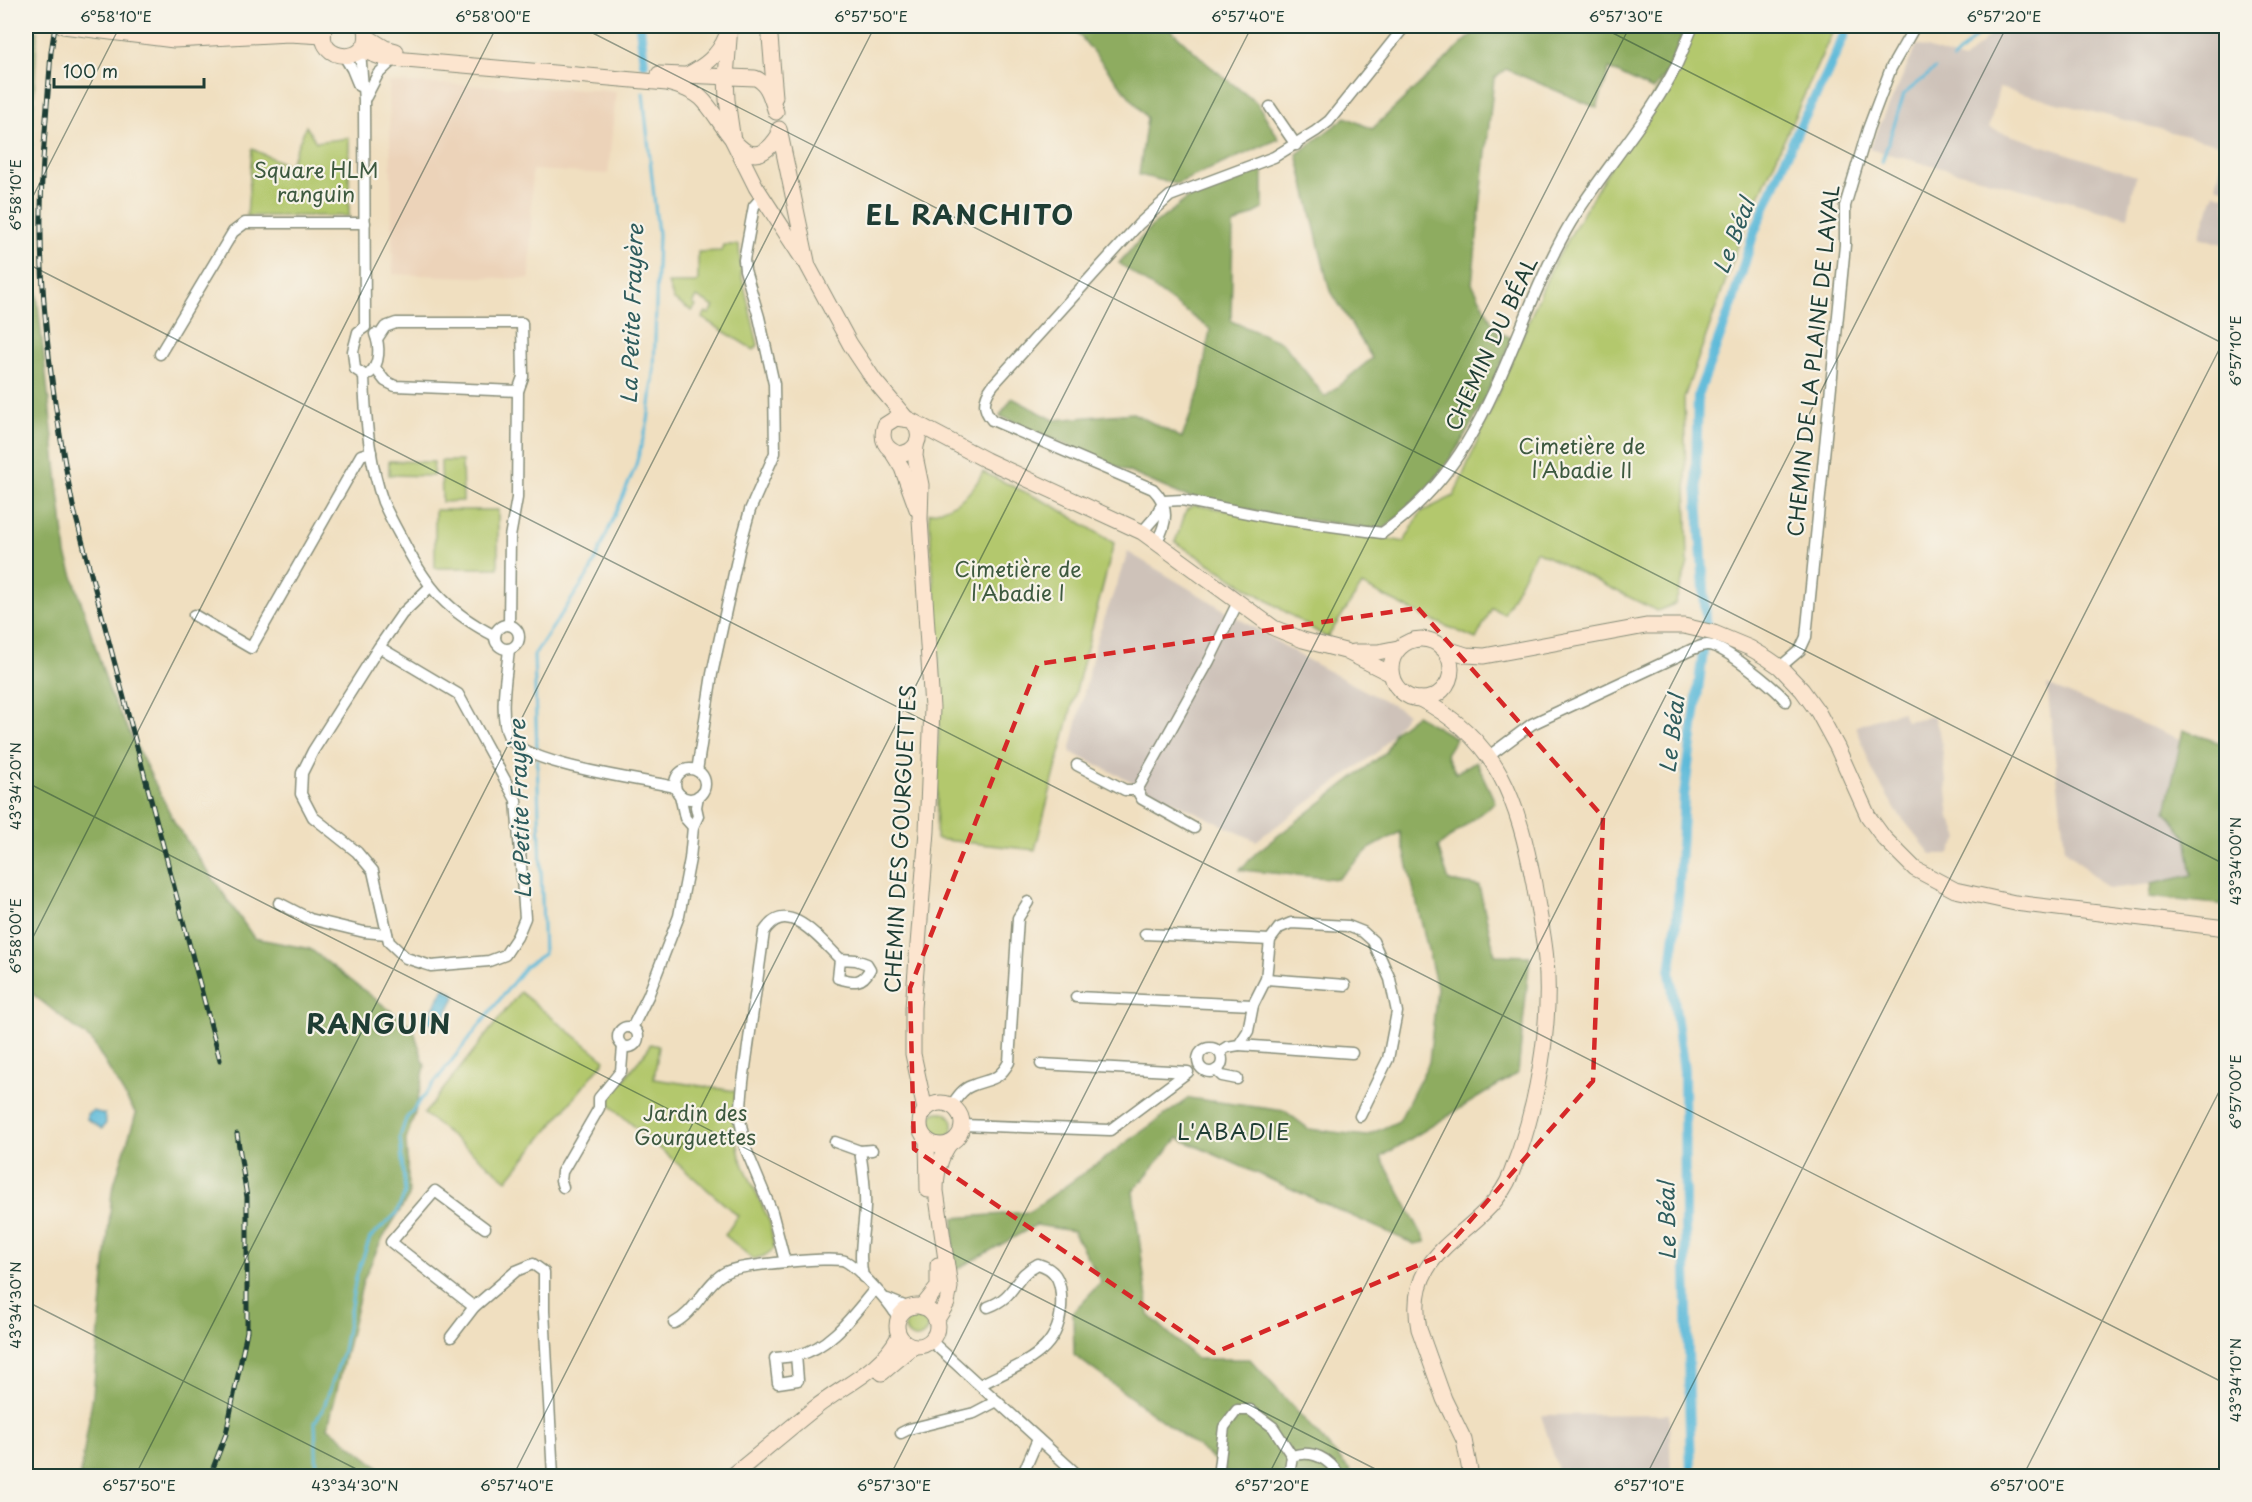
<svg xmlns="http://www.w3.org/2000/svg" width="2252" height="1502" viewBox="0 0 2252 1502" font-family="'Playpen Sans',sans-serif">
<rect width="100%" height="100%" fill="#f7f3e8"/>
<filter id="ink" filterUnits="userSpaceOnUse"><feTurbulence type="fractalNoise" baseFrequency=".0167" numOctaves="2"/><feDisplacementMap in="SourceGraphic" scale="12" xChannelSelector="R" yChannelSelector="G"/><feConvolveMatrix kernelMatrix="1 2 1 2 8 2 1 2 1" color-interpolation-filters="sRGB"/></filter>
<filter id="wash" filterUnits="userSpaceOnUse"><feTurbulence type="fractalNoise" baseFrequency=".008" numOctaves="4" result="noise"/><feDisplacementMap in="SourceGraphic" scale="24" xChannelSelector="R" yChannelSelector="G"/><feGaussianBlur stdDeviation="1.35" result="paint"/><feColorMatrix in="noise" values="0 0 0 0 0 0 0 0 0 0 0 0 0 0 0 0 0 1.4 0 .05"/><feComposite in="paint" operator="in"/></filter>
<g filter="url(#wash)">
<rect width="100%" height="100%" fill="#f0dfc0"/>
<path fill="#ecd3b9" d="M389,82L616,91L608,174L532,170L530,279L393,274Z"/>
<g fill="#cec2b9">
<path d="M2001,26H2226V189L2216,186L2226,146L1999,88L1989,128L2136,176L2128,217L1869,149L1917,45L1963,60Z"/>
<path d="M2215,193L2226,196V245L2199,237Z"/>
<path d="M1128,552L1306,659L1407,713L1380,750L1256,841L1070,752L1096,642Z"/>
<path d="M2047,685L2180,739L2166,811L2186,837L2192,875L2151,884L2108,889L2065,849Z"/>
<path d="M1902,711L1906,721L1934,716L1941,737L1950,817L1959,838L1949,854H1931L1897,812L1873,772L1856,726Z"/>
<path d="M1669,1414L1671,1476H1557V1466L1541,1415Z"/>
</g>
<g fill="#b3c86d" stroke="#698250" stroke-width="1.5">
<path d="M1696,26H1835L1743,232L1684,398L1688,563L1675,604L1657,611L1536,551L1504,614L1492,608L1476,639L1423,616L1362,585L1327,638L1175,542L1187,509L1194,505L1319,525L1404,542L1421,512L1454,496L1551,269L1599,186Z"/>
<path d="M306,126L316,142L349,138V216H247L252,149L289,166Z"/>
<path d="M723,245H739L741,273L758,345L754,350L702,318L706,312L709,314L714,307L697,297L693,304L696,306L692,311L674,300L668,283H696L698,281V252L721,251Z"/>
<path d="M389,461L434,462L433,476L389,475Z"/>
<path d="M441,461H462L463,501L442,502Z"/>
<path d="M983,472L1054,506L1114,543L1035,850L936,839L940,680L929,513C955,507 971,496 983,472Z"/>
<rect x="435" y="510" width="63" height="58"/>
<path d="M520,992L605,1060L507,1180L424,1114Z"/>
<path d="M650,1044L659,1046L654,1079L735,1091L734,1125L740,1157L770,1223L774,1249L764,1256L753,1259L725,1235L738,1216L606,1102L648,1049Z"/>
<circle cx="940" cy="1125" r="13"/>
<circle cx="916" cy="1327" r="11"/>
</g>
<g fill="#8eac60" stroke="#56744a" stroke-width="1.5">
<path d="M26,26L37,32L28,215L66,554L111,696L176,825L254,938L310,949L413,1028L425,1066L415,1113L406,1139L409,1196L381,1241L363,1281L328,1427L390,1476H80L93,1394L112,1191L136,1114L92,1041L26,989Z"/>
<path d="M1072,26H1167L1211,67L1257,103L1279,139L1176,184L1139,175L1147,118Z"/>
<path d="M1481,26H1686L1669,69L1653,90L1609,69L1597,108L1506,69L1494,78L1472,283L1497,332L1512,338C1481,411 1449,481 1382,530L1275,515L1182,495L1000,416L1012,398L1054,420L1133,413L1182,438L1200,389L1210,329L1119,263L1151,227L1197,191L1263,165V209L1233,225L1231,321L1283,343L1325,397L1372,358L1329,288L1297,154L1346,117L1372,129Z"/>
<path d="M1416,715L1456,738L1446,754L1456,773L1476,761L1495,802L1438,847L1449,881L1479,886L1495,955L1530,956L1518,1073L1381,1157L1426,1242L1414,1244L1178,1138L1133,1191L1149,1315L1197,1359H1250L1355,1476H1230L1211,1457L1074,1355L1073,1312L1101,1282L1073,1231L1036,1225L952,1272L954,1218L1029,1212L1189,1098L1285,1111L1309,1129L1366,1136L1399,1121L1429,1062L1437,988L1400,832L1369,849L1338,879L1240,870L1257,852L1386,752L1394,732Z"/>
<path d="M2183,730L2226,745V905L2149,897L2151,884L2192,875L2186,837L2166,811Z"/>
</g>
<g fill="#5bb9d9" stroke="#3d7b86" stroke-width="1.5">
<path d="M444,988L456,995L439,1028L427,1021Z"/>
<path d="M93,1111L105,1114L106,1123L102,1129L87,1119V1114Z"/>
</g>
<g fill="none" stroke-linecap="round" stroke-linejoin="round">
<g stroke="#5bb9d9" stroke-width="3">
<path d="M1953,59L1987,26"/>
<path d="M1882,162L1904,94L1935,69"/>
<path d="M537,752L534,655L590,572L635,468L648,421L654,373L658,234L643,93"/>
<path d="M317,1476L315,1422L324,1407L343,1351L356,1277L370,1238L396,1214L405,1193L400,1137L406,1119L526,966L544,954L537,759"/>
</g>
<g stroke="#5bb9d9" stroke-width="10">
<path d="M640,26L644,63"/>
<path d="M1691,1476L1685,1224L1684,1071L1670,972L1677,918L1684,796L1703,652L1706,619L1696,468L1698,395L1732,304L1753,235L1797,132L1826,76L1848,26"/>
</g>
</g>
</g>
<g filter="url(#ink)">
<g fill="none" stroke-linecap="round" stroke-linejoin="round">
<defs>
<g id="street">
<path d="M181,26L182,40"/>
<path d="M360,51L364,100L365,327"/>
<path d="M344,56L352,69L359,86"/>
<path d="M366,97L378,74L394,59"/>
<path d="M1270,107L1296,145"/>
<path d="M377,339L385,327L396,323H522L523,377L518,391L517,498L510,537L509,625"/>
<path d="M160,354L233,232L245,223H365"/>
<path d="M375,368L385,381L395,386L518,391"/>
<path d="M370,373C380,364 380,346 375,334"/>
<path d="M364,375C365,417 369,462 383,502C389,516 397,530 404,543C428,589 448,612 495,636"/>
<path d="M364,375L355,369L353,351L358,332L365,327"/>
<path d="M1163,501L1182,500L1273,518L1382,533C1494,457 1507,330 1571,222C1602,172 1643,127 1671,76C1680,60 1686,42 1693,26"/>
<path d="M1142,532L1156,516L1163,501"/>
<path d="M1157,541C1168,522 1169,505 1153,489L992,420C981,408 984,397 993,385L1139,224L1170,196L1274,157L1316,131L1329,121L1405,26"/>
<path d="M194,615L251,648L361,455L371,452"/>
<circle cx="507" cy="637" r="12"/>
<path d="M379,647L458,694L516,800L525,918L517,937L505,955L489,961L431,966L406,958L389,942L373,871L357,852L313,817L301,794L302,773L313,751L379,647L402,614L430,587"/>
<path d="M509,649C507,673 498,714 509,737C523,765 645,780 675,787"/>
<path d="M1780,667L1800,650L1806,637L1845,245V206L1868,129L1891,68L1915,26"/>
<path d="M1489,756L1532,724L1693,649C1697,648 1702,645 1707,645C1724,645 1775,688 1786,701"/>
<path d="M1077,765L1125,790H1137"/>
<circle cx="690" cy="784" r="15"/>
<path d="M697,771L712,674L740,546L750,510L775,453L774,384L759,317L745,270L744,260L754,206L762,197"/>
<path d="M680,795L685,818L693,827"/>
<path d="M1194,828L1142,799L1137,790L1209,661L1238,602"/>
<path d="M279,903L310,919L364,932L387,934"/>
<path d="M1145,934L1270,940"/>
<path d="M1266,979L1345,985"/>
<path d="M1076,997L1253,1005"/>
<circle cx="628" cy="1037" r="10"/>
<path d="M632,1028L648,996L679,916L690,859L693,827L698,816L696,807L698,796"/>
<path d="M1239,1045L1352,1053"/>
<circle cx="1210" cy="1060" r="12"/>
<path d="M1219,1052L1227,1047L1239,1045L1248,1031L1253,1005L1266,979L1270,940L1279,928L1291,923L1348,926L1363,932L1373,941L1390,979L1397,1012L1388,1059L1360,1116"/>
<path d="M1216,1070L1222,1076L1237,1079"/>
<path d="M951,1106C957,1098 962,1089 971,1086C990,1078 998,1082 1009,1062L1018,918L1028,902"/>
<path d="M962,1125L1110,1130L1188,1072L1041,1064"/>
<path d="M835,1142L860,1151C863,1170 866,1188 865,1207C864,1231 858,1254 863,1277"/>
<path d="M860,1151L872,1150"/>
<path d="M563,1187L561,1181L562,1172L599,1108V1098L621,1071L623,1046"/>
<path d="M785,1262L772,1212L745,1147L740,1119L743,1082L764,932C787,895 821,941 840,959L838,978C853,982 862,985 870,969L867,964L856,960L840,959"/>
<path d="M887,1299L909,1308"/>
<path d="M474,1307L391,1242L435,1191L485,1228"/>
<path d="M674,1323C696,1312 705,1283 726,1272C739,1265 833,1256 845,1261C857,1267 894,1306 898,1319"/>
<path d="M451,1337L474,1307L516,1271L533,1264L544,1272V1311L553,1476"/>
<path d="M931,1341L1079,1476"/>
<path d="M796,1355L798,1380L778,1383L775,1358C783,1357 791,1357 798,1355C831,1348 855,1312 875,1289"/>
<path d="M980,1385C1023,1362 1065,1353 1061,1295C1060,1279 1055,1269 1038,1264C1012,1277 1018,1296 988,1307"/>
<path d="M901,1433L909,1429L974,1413L997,1401"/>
<path d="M1022,1476L1038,1439"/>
<path d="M1218,1476L1224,1427L1237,1410H1250L1273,1427L1292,1456"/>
<path d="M1289,1476L1292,1456C1313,1449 1329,1459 1340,1476"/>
</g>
<g id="secondary">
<path d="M63,26L174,40L289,34L323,36"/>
<path d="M325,26C312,65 378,66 365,26"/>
<path d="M730,26L726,77L727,100L733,141L756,187L804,261"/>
<path d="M770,26V37L775,97"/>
<path d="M367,37L385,48L396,51"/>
<path d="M361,50L383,58L667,83C679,86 692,90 701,98C724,119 747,188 780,133"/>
<path d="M659,74L755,78C769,83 771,99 776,112"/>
<path d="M687,75C705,66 718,56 726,37"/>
<path d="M779,129L808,266L850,344L874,380L906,418"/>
<path d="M914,423C924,438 916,452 899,454C885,449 880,439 885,425L896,418L910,420L986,460L1142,532L1274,628L1303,640L1345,651L1391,674"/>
<path d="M916,446L915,456L921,485L920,519L932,708L927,831L913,1008V1054L925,1110"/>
<path d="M892,452L902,468L917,509"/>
<circle cx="1421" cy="669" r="30"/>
<path d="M1441,647L1466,655L1484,656L1646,626H1684L1714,633L1750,648L1767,658L1780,667L1802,690L1818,712L1837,747L1868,816L1884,838L1915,869L1955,890L2015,903L2226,928"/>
<path d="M1354,652H1378L1398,648"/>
<path d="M1420,699C1499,740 1518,802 1534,884C1538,909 1544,935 1546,960C1552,1026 1536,1113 1511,1174C1485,1238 1402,1243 1419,1329L1444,1399L1464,1440L1471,1476"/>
<circle cx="941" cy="1124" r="21"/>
<path d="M927,1140L928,1190"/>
<circle cx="917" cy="1326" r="20"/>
<path d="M922,1307L938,1287V1265"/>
<path d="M936,1321L947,1303L950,1287L936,1191C936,1174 939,1158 950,1143"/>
<path d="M882,1373L914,1346"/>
<path d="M732,1476C760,1454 787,1430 815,1408C845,1384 880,1372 899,1336"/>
</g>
</defs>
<use href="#street" stroke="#888e7a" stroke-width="13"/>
<use href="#secondary" stroke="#888e7a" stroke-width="17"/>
<use href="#street" stroke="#fff" stroke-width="10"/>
<use href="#secondary" stroke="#fce5cf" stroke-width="15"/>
<defs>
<g id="rail">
<path d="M55,26L51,52C47,113 40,174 41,234C42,326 55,416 73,506L220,1060"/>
<path d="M210,1476L226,1434L247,1331V1197L237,1134"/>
</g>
</defs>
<use href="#rail" stroke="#1f3d34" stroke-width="5"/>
<use href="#rail" stroke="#f7f3e8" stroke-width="3" stroke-dasharray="9" stroke-linecap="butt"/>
</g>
</g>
<path fill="none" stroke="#d62828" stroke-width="4.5" stroke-dasharray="12 8" stroke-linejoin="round" d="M1418,608L1603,817L1593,1081L1439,1256L1214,1353L914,1149L910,988L1038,664Z"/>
<path fill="none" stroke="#1f3d34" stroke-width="1.5" stroke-opacity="0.45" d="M579,26L2226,865M1599,26L2226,345M26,210L120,26M26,263L2226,1384M26,782L1389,1476M26,951L497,26M26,1301L370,1476M135,1476L875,26M513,1476L1252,26M890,1476L1630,26M1268,1476L2007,26M1646,1476L2226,336M2023,1476L2226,1078"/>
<g text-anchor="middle" stroke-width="4.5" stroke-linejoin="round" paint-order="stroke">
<g font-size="21" fill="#3d593f" stroke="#f7f3e8">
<text x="316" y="178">Square HLM<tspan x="316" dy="24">ranguin</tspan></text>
<text x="1582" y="454">Cimetière de<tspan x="1582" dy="24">l'Abadie II</tspan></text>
<text x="1018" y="577">Cimetière de<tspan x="1018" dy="24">l'Abadie I</tspan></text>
<text x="695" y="1121">Jardin des<tspan x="695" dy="24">Gourguettes</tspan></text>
</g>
<g font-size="21" fill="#1f3d34" stroke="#f7f3e8">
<text transform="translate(1492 344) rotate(-65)" y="7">CHEMIN DU BÉAL</text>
<text transform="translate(1814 361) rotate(-84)" y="7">CHEMIN DE LA PLAINE DE LAVAL</text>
<text transform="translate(901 839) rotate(-87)" y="7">CHEMIN DES GOURGUETTES</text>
</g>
<g font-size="22" font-style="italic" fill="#2e5c5d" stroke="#f7f3e8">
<text transform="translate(1734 236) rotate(-69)" y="8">Le Béal</text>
<text transform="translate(632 314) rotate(-88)" y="8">La Petite Frayère</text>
<text transform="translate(1672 734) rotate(-83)" y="8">Le Béal</text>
<text transform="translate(520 809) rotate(-92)" y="8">La Petite Frayère</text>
<text transform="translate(1667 1221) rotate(-91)" y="8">Le Béal</text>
</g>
<g font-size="22" letter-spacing="1.5" fill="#1f3d34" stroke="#f7f3e8">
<text x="1234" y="1140">L'ABADIE</text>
</g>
<g font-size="27" font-weight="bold" letter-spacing="1.5" fill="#1f3d34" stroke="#f7f3e8">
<text x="970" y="225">EL RANCHITO</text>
<text x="379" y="1034">RANGUIN</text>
</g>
</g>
<rect width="2252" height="1502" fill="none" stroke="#f7f3e8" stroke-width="66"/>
<path d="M54 78v9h150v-9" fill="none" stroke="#1f3d34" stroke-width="3"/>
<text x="63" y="78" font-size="18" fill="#1f3d34" stroke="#f7f3e8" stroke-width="4.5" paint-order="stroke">100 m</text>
<rect x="33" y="33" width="2186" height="1436" fill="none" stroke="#1f3d34" stroke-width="2"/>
<g font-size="15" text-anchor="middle" fill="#1f3d34">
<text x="116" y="22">6°58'10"E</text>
<text x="493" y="22">6°58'00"E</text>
<text x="871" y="22">6°57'50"E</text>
<text x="1248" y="22">6°57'40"E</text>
<text x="1626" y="22">6°57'30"E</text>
<text x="2004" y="22">6°57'20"E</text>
<text transform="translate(16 195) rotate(-90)" y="5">6°58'10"E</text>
<text transform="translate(2236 351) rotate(-90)" y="5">6°57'10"E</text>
<text transform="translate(16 786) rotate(-90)" y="5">43°34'20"N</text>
<text transform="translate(2236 861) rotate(-90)" y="5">43°34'00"N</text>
<text transform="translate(16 936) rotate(-90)" y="5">6°58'00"E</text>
<text transform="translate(2236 1092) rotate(-90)" y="5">6°57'00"E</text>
<text transform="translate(16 1305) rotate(-90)" y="5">43°34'30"N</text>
<text transform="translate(2236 1380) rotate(-90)" y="5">43°34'10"N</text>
<text x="139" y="1491">6°57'50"E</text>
<text x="355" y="1491">43°34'30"N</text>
<text x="517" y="1491">6°57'40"E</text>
<text x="894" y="1491">6°57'30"E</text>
<text x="1272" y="1491">6°57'20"E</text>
<text x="1649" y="1491">6°57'10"E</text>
<text x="2027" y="1491">6°57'00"E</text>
</g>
</svg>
